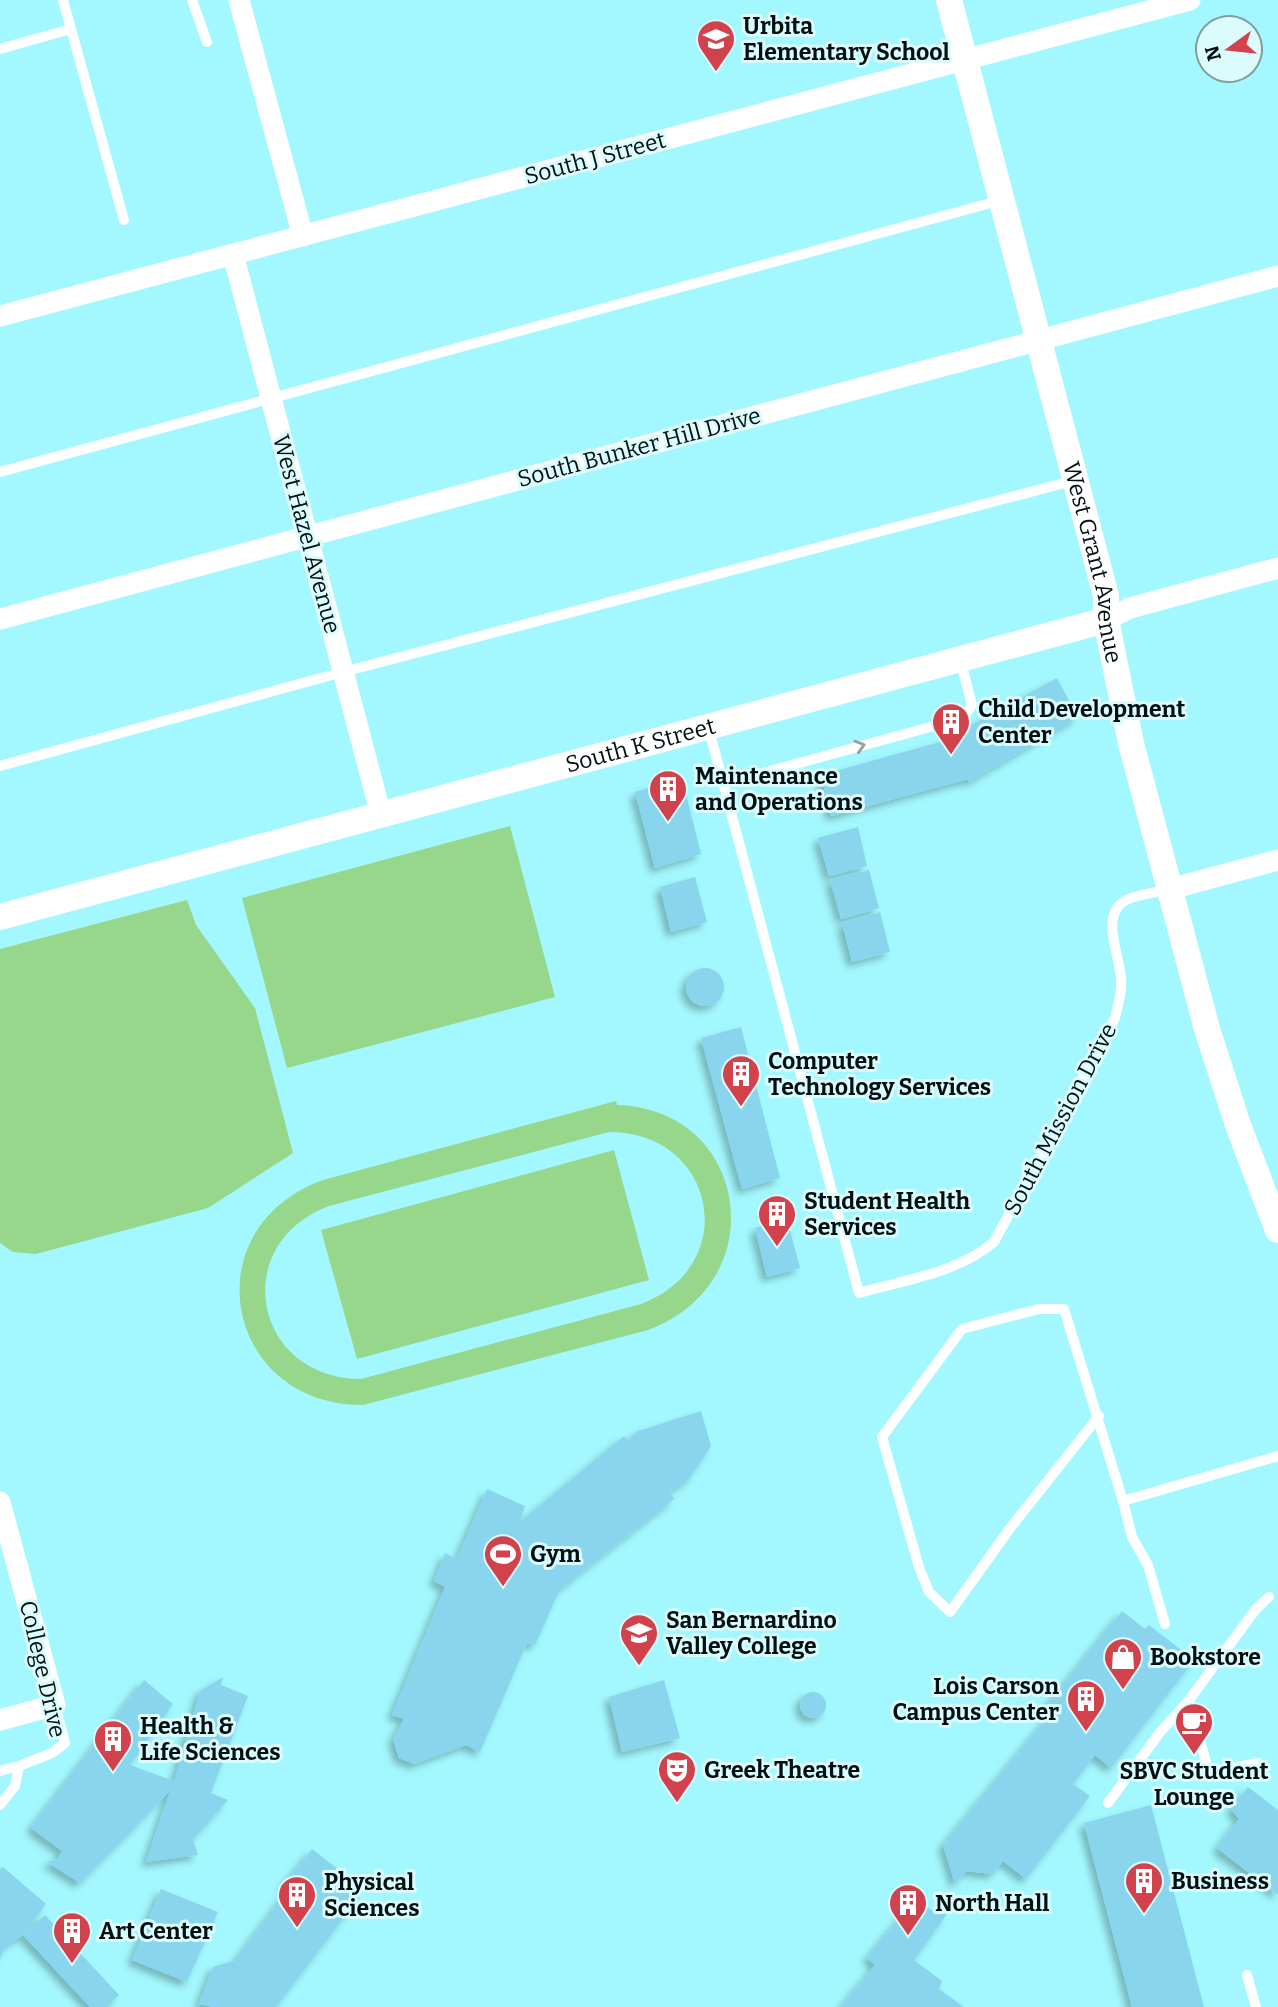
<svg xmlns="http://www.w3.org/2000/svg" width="1278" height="2007" viewBox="0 0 1278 2007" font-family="Bitter,serif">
<defs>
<filter id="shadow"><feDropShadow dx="-5" dy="5" stdDeviation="3.5" flood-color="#0004"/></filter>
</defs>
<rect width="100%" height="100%" fill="#a2f8fe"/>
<g fill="#96d78b" fill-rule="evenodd">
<path d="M510,826L555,997L287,1068L242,898Z"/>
<path d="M187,900L196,925L255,1008L293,1153L208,1208L36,1254L13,1252L0,1243V949Z"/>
<path d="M616,1101L617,1105C750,1109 775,1283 648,1330L363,1405C224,1405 191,1228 323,1180ZM609,1132C717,1132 742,1266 641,1304L361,1379C253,1378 228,1244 329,1206Z"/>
<path d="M614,1150L649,1280L357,1359L321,1230Z"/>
</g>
<g fill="#89d5ee" filter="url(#shadow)">
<path d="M1057,678L1078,717L969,782L968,779L831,816L821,775L958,737L957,733Z"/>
<path d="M682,778L701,854L655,868L635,792Z"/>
<path d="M858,827L867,866L829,876L818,838Z"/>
<path d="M869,870L879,908L841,919L830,880Z"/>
<path d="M695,877L707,922L671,932L660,887Z"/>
<path d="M880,912L890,952L852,962L842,923Z"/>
<circle cx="705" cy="987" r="19"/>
<path d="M741,1027L780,1178L742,1189L701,1038Z"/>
<path d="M787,1219L800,1268L767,1277L755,1228Z"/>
<path d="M701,1411L711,1446L689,1479L670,1492L674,1499L560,1589L535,1645L527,1643L480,1752L466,1745L414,1764L399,1758L393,1739L404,1719L392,1715L445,1587L434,1581L445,1553L457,1559L487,1489L525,1506L520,1522L624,1436L628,1440L638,1431Z"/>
<path d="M1122,1611L1145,1629L1149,1625L1194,1660L1111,1768L1095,1755L1073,1784L1090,1796L1026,1879L1003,1861L993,1874L966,1871L955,1884L943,1845L1052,1712L1048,1704Z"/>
<path d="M223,1677L221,1685L248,1696L211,1793L228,1800L193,1839L198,1855L146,1862L170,1791L80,1883L47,1862L58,1858L62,1851L31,1828L144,1680L173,1704L130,1765L174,1781L200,1691Z"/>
<path d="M664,1680L680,1738L622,1752L609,1697Z"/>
<circle cx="813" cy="1705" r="13"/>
<path d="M1248,1787L1278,1810V1895L1217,1848L1239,1819L1231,1809Z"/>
<path d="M1151,1805L1204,2007H1132L1084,1823Z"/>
<path d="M312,1849L343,1873L339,1880L359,1898L276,2007H214L199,2004L213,1967L236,1960L288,1890L283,1886Z"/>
<path d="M3,1867L46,1904L23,1935L45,1915L119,1995L107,2007H90L23,1935L7,1945L0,1958V1869Z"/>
<path d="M161,1889L218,1912L187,1982L132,1960Z"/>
<path d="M916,1898L938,1915L941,1910L947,1914L914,1960L942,1981L939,1989L964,2007H841L875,1965L867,1958Z"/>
</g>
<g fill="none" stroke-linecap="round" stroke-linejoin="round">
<g stroke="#fff" stroke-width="10">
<path d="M63,0L124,220"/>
<path d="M192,0L207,42"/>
<path d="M0,49L71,29"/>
<path d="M0,472L1002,200"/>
<path d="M708,726L859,1293C904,1280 958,1273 994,1242L1115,1018C1118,1005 1122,993 1121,980C1121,958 1100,918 1123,902C1135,894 1156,893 1170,889"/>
<path d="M0,766L343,672L1076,480"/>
<path d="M723,784L963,718L972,705L960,659"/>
<path d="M1099,1416L1011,1527L950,1612L929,1592L919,1567L882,1437L962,1329L1039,1309H1064L1123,1501L1278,1456"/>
<path d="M1123,1501L1132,1537L1148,1565L1165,1624"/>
<path d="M1258,1763L1209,1773L1189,1700L1256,1609L1269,1597"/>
<path d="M0,1771L19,1766"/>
<path d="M1108,1803L1161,1731L1189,1700"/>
<path d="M0,1805L15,1786L19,1766L52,1753L65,1743L55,1705"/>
<path d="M1247,1975L1256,2007"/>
</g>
<g stroke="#fff" stroke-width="21">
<path d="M239,0L303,236"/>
<path d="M233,254L381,815"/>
<path d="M0,316L1190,0"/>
<path d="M0,619L1278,276"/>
<path d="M1106,620L1130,608L1278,568"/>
<path d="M1170,889L1278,860"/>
<path d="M0,1502L55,1705L0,1720"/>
</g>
<g stroke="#fff" stroke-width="26">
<path id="s1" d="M949,0L1106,596V620L1131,743L1207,1029L1238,1125L1278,1230"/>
<path id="s2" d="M0,917L1106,620"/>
</g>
</g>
<defs><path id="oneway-chevron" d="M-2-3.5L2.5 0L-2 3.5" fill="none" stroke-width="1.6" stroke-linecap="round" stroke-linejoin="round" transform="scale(1.75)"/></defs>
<use stroke="#999fa0" href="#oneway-chevron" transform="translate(860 746) rotate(-16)"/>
<defs>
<symbol id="school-pin" viewBox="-11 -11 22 30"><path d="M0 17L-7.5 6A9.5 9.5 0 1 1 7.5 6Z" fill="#d2424c" stroke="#dbfbfd"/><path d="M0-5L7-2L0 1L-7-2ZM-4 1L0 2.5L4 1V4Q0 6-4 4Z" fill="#fff"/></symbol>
<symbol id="building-pin" viewBox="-11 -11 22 30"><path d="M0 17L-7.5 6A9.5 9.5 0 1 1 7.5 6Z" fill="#d2424c" stroke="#dbfbfd"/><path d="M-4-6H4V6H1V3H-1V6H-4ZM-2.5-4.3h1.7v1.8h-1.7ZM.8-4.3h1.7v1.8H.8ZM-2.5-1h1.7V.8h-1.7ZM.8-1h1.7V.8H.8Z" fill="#fff"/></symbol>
<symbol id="stadium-pin" viewBox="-11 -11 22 30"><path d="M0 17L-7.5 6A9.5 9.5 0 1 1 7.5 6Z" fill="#d2424c" stroke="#dbfbfd"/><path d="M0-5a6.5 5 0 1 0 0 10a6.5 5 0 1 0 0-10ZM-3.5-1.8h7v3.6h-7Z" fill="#fff"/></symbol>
<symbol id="university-pin" viewBox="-11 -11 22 30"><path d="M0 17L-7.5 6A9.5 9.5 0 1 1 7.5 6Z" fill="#d2424c" stroke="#dbfbfd"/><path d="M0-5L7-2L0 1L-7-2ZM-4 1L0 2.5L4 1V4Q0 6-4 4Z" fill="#fff"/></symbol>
<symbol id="shop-pin" viewBox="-11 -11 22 30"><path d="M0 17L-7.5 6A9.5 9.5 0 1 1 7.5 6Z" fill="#d2424c" stroke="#dbfbfd"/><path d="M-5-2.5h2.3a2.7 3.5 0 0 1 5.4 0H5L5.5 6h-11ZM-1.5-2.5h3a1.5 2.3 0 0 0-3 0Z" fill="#fff"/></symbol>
<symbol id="cafe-pin" viewBox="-11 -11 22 30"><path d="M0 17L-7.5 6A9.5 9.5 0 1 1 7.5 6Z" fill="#d2424c" stroke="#dbfbfd"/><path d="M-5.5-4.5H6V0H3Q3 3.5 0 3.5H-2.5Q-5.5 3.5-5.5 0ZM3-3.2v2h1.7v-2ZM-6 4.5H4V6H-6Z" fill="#fff"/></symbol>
<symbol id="theatre-pin" viewBox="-11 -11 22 30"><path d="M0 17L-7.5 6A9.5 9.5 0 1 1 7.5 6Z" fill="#d2424c" stroke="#dbfbfd"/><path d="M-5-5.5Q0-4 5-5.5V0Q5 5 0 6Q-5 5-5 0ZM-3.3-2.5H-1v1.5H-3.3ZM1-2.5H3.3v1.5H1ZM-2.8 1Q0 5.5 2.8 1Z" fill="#fff"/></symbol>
</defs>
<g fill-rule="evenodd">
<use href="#school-pin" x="694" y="17" width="44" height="60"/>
<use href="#building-pin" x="929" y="700" width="44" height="60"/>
<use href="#building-pin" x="646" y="767" width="44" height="60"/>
<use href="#building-pin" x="719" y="1052" width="44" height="60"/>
<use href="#building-pin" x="755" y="1192" width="44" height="60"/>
<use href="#stadium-pin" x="481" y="1532" width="44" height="60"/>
<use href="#university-pin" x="617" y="1611" width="44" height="60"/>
<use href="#shop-pin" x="1101" y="1635" width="44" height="60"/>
<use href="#building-pin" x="1064" y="1677" width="44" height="60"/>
<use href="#cafe-pin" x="1172" y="1700" width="44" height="60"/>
<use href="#building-pin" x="91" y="1717" width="44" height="60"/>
<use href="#theatre-pin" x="655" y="1748" width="44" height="60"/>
<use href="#building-pin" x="1122" y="1859" width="44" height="60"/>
<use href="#building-pin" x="275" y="1873" width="44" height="60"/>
<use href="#building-pin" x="886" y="1881" width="44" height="60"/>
<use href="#building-pin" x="50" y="1909" width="44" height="60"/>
</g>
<g text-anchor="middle" stroke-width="6" stroke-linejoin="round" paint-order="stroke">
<g font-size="23" font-weight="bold" fill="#001012" stroke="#dbfbfd" text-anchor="start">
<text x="743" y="34">Urbita<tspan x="743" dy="26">Elementary School</tspan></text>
<text x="978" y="717">Child Development<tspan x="978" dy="26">Center</tspan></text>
<text x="695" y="784">Maintenance<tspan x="695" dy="26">and Operations</tspan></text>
<text x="768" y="1069">Computer<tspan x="768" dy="26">Technology Services</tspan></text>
<text x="804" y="1209">Student Health<tspan x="804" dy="26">Services</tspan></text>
<text x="530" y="1562">Gym</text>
<text x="666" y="1628">San Bernardino<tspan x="666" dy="26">Valley College</tspan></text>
<text x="1150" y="1665">Bookstore</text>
<text x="1059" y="1694" text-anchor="end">Lois Carson<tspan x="1059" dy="26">Campus Center</tspan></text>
<text x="140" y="1734">Health &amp;<tspan x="140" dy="26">Life Sciences</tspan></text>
<text x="704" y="1778">Greek Theatre</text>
<text x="1194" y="1779" text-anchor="middle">SBVC Student<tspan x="1194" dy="26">Lounge</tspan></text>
<text x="1171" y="1889">Business</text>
<text x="324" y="1890">Physical<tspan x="324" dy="26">Sciences</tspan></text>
<text x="935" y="1911">North Hall</text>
<text x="99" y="1939">Art Center</text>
</g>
<g font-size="23" fill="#001012" stroke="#dbfbfd">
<text transform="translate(595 158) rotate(-15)" y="8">South J Street</text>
<text transform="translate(639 447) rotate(-15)" y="8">South Bunker Hill Drive</text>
<text transform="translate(307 534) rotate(75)" y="8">West Hazel Avenue</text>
<text dy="8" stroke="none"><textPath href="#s1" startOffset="581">West Grant Avenue</textPath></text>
<text dy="8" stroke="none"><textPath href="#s2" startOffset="663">South K Street</textPath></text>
<text transform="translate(1060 1119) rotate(-62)" y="8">South Mission Drive</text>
<text transform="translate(43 1669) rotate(77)" y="8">College Drive</text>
</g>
</g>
<g transform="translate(1229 49) rotate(255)"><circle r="33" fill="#dbfbfd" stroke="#839d9f" stroke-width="2"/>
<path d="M0-5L12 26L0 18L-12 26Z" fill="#d2424c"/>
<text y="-10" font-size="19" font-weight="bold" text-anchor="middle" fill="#001012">N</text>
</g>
</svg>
